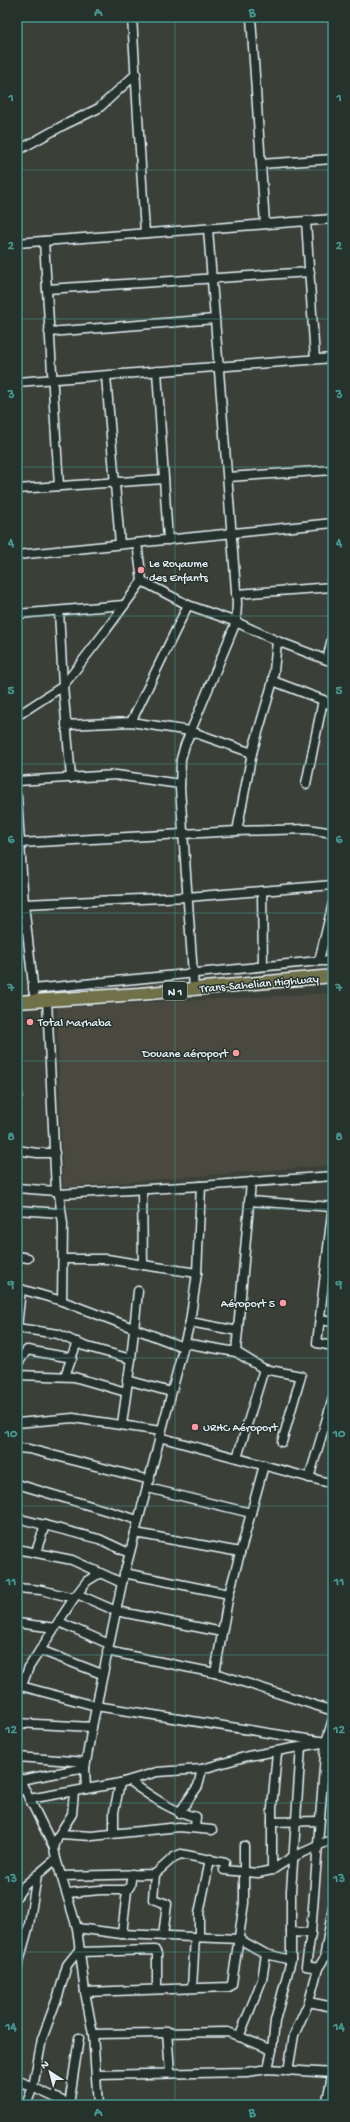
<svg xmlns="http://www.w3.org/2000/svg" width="350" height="2122" viewBox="0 0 350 2122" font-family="'Gochi Hand',sans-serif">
<rect width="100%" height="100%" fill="#3a4038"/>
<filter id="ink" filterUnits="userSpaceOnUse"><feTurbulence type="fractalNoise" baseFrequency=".025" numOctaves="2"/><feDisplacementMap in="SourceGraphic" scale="8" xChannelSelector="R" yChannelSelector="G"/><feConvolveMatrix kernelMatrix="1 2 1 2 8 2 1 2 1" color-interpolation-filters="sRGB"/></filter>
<g filter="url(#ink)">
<path fill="#484a40" d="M333,993V1165L63,1187L57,1007Z"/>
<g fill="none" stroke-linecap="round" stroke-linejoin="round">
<defs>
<g id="minor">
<path d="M132,17L145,233"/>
<path d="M251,17L265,224"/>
<path d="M17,151L64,125L99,108L136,74"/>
<path d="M261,164L333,159"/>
<path d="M306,221L315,359"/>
<path d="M44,241L59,486"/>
<path d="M17,243L333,219"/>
<path d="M47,289L310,272"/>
<path d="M49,332L215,319"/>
<path d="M157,371L168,540"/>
<path d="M106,376L120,544"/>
<path d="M17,382L333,358"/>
<path d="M228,477L333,470"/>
<path d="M17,489L164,479"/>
<path d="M17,555L333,523"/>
<path d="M142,581L188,605L236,622L277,641L327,660L333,634"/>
<path d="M236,594L333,587"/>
<path d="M59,611L63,686L71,778"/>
<path d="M17,614L124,605"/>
<path d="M273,681L323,700L333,707"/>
<path d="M17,716L63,686L104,633L142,581L137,543"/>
<path d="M131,722L188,605"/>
<path d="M66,725L131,722L190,731L252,753"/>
<path d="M17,781L116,775L180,784"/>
<path d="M306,784L323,700"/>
<path d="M17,797L24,904L34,994"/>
<path d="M237,831L252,753L273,681L277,641"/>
<path d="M20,843L237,831L308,829L333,833"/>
<path d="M262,891L263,965"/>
<path d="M333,903L319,961H333"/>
<path d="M24,904L187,897L333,885"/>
<path d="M33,989L319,961"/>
<path d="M194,989L180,788L181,759L185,745L236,622L237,603L208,229"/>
<path d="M47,1000L56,1191L59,1194L63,1224L62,1301"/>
<path d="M17,1095H18"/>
<path d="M17,1150L37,1153H55"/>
<path d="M17,1188L56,1191"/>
<path d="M142,1190L143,1265L197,1273"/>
<path d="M59,1194L201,1186L333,1176"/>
<path d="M249,1201L333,1207"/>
<path d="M333,1204L317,1343L333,1346"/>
<path d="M17,1210L61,1213"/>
<path d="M17,1256L28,1258"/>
<path d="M63,1259H107L143,1265"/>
<path d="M17,1288L62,1301L183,1347"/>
<path d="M320,1320L333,1322"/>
<path d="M190,1322L238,1331"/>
<path d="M17,1327L21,1289"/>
<path d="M17,1328L58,1334L84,1346L131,1359"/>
<path d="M184,1343L236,1352L251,1182"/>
<path d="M236,1352L264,1369L301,1376L282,1442"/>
<path d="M17,1365L27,1350L72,1358"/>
<path d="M17,1375L74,1377L126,1392"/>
<path d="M65,1376L77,1342"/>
<path d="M127,1380L171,1392"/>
<path d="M17,1423L73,1418L161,1431"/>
<path d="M122,1424L131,1359L138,1291"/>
<path d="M159,1437L333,1484"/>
<path d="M17,1448L29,1449L150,1480"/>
<path d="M237,1458L264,1369"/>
<path d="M309,1478L333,1398"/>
<path d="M17,1484L138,1520"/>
<path d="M148,1488L251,1513"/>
<path d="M17,1518L99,1539L129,1553"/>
<path d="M135,1533L240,1552"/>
<path d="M17,1549L72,1560L122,1583"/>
<path d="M36,1552L45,1525"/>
<path d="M124,1573L229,1594"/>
<path d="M17,1588L41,1590L74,1598"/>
<path d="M77,1594L116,1611L222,1632"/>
<path d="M59,1622L109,1644"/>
<path d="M17,1623L55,1628"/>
<path d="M40,1650L102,1674"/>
<path d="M107,1651L215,1673L333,1711"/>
<path d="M215,1673L229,1594L264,1465"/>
<path d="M17,1685L96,1706L326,1742"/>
<path d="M22,1685L29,1667L74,1598L87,1581L100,1573"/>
<path d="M17,1723L92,1727"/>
<path d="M17,1755V1772L20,1780L54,1848L56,1859L77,1928L85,1992L93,2034L98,2105"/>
<path d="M17,1757L86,1762"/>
<path d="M20,1780L85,1768"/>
<path d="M129,1781C151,1796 170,1811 196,1817L195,1827"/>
<path d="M86,1789L85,1768L92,1727L122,1583L190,1322L197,1273L201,1186"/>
<path d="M17,1793L23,1787"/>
<path d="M29,1799L120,1783L157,1772L202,1769L248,1756L333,1741"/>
<path d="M179,1813L198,1786L202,1769"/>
<path d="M272,1822L319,1821"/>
<path d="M114,1833V1812L120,1783"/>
<path d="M60,1834L92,1836L179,1827L212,1830"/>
<path d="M54,1848L57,1838L72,1814L74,1792"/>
<path d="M272,1870V1808L277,1752"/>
<path d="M155,1874L153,1899L167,1904L163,1936"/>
<path d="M61,1876L155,1874L174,1857L181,1854L225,1863L224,1870L258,1873L272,1870L291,1858L333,1839"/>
<path d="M68,1893L100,1890H127L130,1886L132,1874"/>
<path d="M17,1896L24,1886L56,1859"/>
<path d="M77,1928L122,1934L239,1939L266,1954L291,1960"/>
<path d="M291,1932L311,1933"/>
<path d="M122,1934L127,1890"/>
<path d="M199,1937V1914L210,1859"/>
<path d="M79,1952L155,1950L157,1954V1989"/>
<path d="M318,1968L306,1966L311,1933L326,1742L333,1719"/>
<path d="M17,1969L29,1925L37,1875"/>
<path d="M192,1988L195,1937"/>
<path d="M85,1992L229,1987L232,1984L244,1903V1846"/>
<path d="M309,2002L333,2007"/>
<path d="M167,2031L170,2072"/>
<path d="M93,2034L228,2032L272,2050L268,2069"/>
<path d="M239,2037L262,1980L266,1954"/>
<path d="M272,2050L275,2021L291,1960V1891L301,1747"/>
<path d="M288,2071L294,2035L309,2002L318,1968L324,1959L333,1907"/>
<path d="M96,2075L247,2072L268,2069L333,2073"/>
<path d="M17,2080L69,2104"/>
<path d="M26,2105L33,2087L42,2039L59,1993L67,1965L79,1950"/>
<path d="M69,2105L79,2038"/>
<path d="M326,2105L333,2071"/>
</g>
<path id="highway" d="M17,1002L139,994L333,976"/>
</defs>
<use href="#minor" stroke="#e8f1f8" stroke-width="11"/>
<use href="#highway" stroke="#e8f1f8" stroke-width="15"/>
<use href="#minor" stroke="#26332d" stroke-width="8"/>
<use href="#highway" stroke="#6f704a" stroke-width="12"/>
</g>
</g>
<path fill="none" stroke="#459590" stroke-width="1" stroke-opacity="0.55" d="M175,17V2105M17,170H333M17,319H333M17,467H333M17,616H333M17,764H333M17,913H333M17,1061H333M17,1209H333M17,1358H333M17,1506H333M17,1655H333M17,1803H333M17,1952H333"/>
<g fill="#ff9aa2" stroke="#26332d" stroke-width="1.5">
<circle cx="141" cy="570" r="4"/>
<circle cx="30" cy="1022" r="4"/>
<circle cx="236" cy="1053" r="4"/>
<circle cx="283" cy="1303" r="4"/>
<circle cx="195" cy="1427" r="4"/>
</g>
<g text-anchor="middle" stroke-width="3" stroke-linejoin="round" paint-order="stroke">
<rect fill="#26332d" stroke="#aeb8bb" stroke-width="1" x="163" y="982" width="24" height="18" rx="3"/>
<g font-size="11" font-weight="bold" fill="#e8f1f8">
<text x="175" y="995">N 1</text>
</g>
<g font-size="12" fill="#e8f1f8" stroke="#26332d" text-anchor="start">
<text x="149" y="567">Le Royaume<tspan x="149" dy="14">des Enfants</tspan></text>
<text x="38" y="1026">Total Marhaba</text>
<text x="228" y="1057" text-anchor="end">Douane aéroport</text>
<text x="275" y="1307" text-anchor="end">Aéroport 5</text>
<text x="203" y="1431">URHC Aéroport</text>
</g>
<g font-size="12" fill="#e8f1f8" stroke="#26332d">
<text transform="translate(259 983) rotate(-5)" y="4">Trans-Sahelian Highway</text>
</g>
</g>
<rect width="350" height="2122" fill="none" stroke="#26332d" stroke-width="44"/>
<g transform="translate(50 2072) rotate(324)" stroke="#26332d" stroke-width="3" paint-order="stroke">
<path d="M0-3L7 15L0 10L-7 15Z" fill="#e8f1f8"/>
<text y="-6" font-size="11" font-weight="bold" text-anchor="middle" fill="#e8f1f8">N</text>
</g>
<rect x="22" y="22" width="306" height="2078" fill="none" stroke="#459590" stroke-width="1.5"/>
<g font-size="13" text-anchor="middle" font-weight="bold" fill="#459590">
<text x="98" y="16">A</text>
<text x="252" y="16">B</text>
<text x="11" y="101">1</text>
<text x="339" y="101">1</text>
<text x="11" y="249">2</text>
<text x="339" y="249">2</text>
<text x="11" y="398">3</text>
<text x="339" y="398">3</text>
<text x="11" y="546">4</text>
<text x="339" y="546">4</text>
<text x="11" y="694">5</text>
<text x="339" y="694">5</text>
<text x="11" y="843">6</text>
<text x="339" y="843">6</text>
<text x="11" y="991">7</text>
<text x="339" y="991">7</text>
<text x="11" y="1140">8</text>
<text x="339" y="1140">8</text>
<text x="11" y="1288">9</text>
<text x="339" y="1288">9</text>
<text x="11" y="1437">10</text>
<text x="339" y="1437">10</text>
<text x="11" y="1585">11</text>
<text x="339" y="1585">11</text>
<text x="11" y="1733">12</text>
<text x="339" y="1733">12</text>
<text x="11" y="1882">13</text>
<text x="339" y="1882">13</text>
<text x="11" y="2030">14</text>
<text x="339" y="2030">14</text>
<text x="98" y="2116">A</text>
<text x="252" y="2116">B</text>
</g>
</svg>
